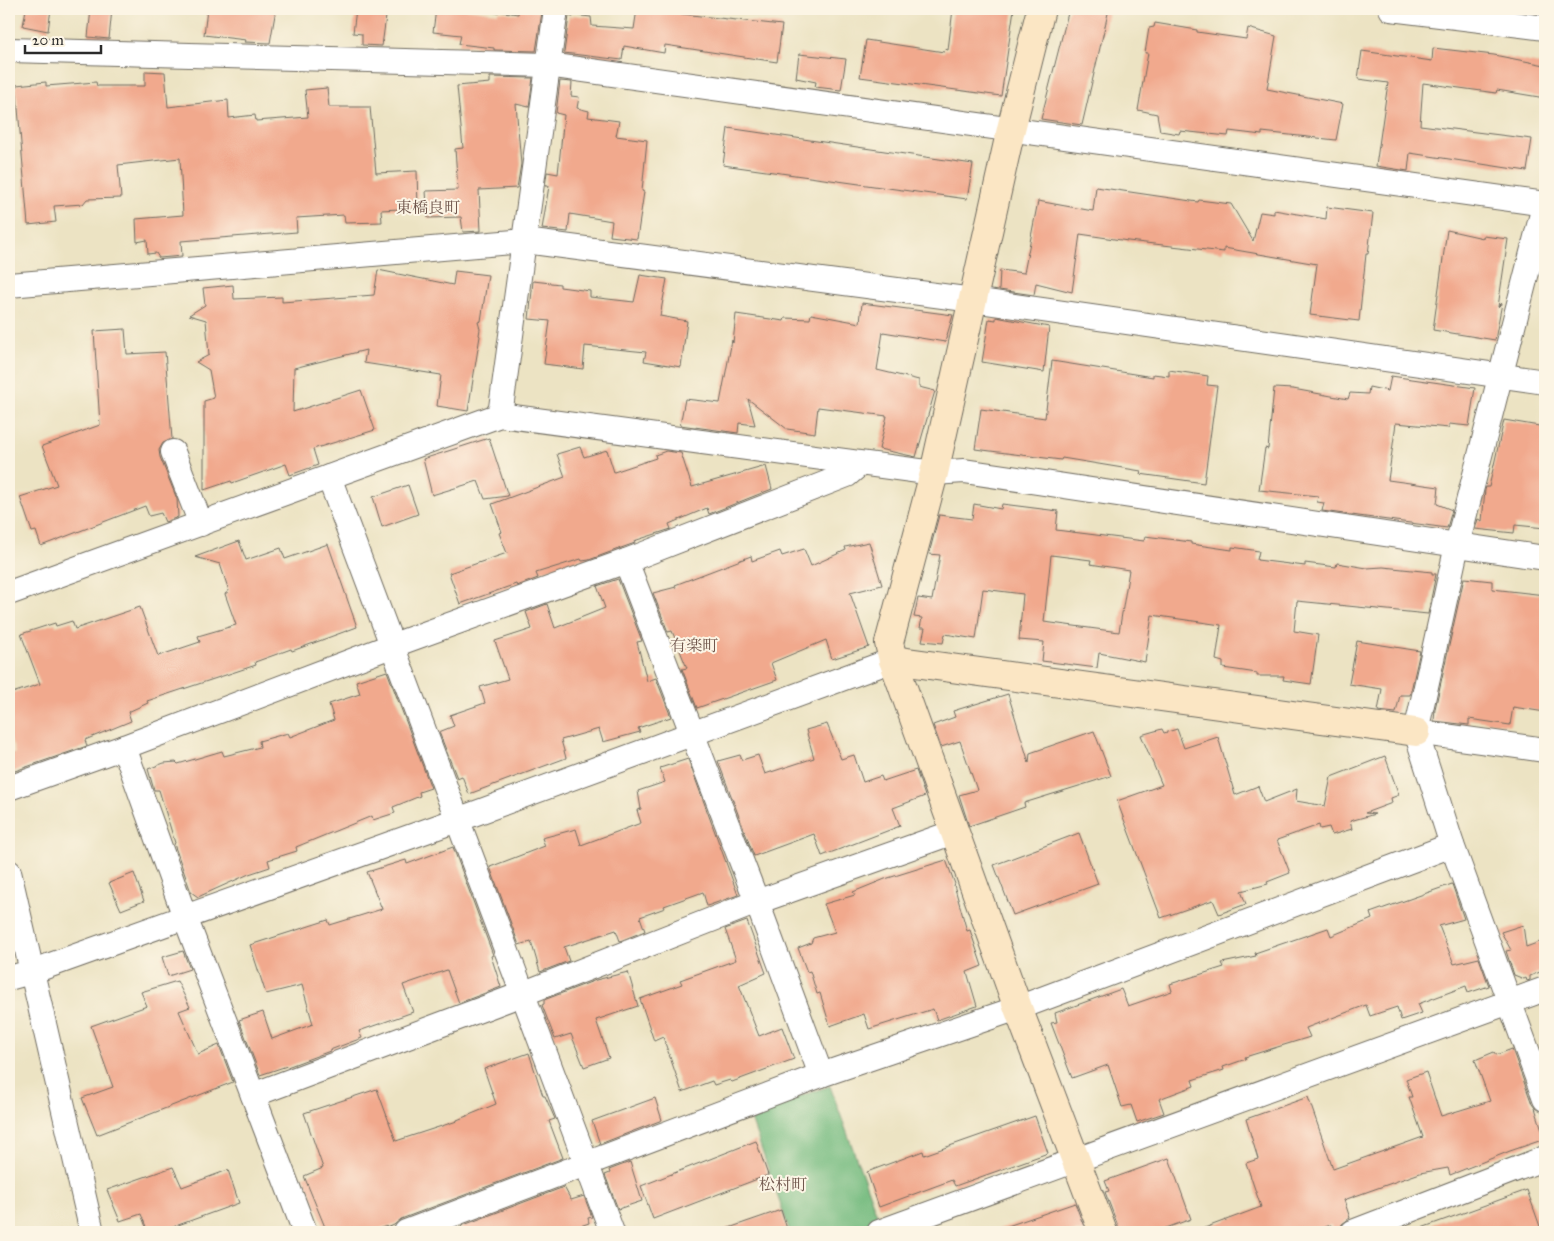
<svg xmlns="http://www.w3.org/2000/svg" width="1554" height="1241" viewBox="0 0 1554 1241" font-family="'IM FELL Great Primer','Noto Serif JP',serif">
<rect width="100%" height="100%" fill="#fcf5e5"/>
<filter id="ink" filterUnits="userSpaceOnUse"><feTurbulence type="fractalNoise" baseFrequency=".02" numOctaves="2"/><feDisplacementMap in="SourceGraphic" scale="10" xChannelSelector="R" yChannelSelector="G"/><feConvolveMatrix kernelMatrix="1 2 1 2 8 2 1 2 1" color-interpolation-filters="sRGB"/></filter>
<filter id="wash" filterUnits="userSpaceOnUse"><feTurbulence type="fractalNoise" baseFrequency=".0096" numOctaves="4" result="noise"/><feDisplacementMap in="SourceGraphic" scale="20" xChannelSelector="R" yChannelSelector="G"/><feGaussianBlur stdDeviation="1.12" result="paint"/><feColorMatrix in="noise" values="0 0 0 0 0 0 0 0 0 0 0 0 0 0 0 0 0 1.4 0 .05"/><feComposite in="paint" operator="in"/></filter>
<g filter="url(#wash)">
<rect width="100%" height="100%" fill="#ece3c3"/>
<path fill="#74bb7f" stroke="#507355" d="M830,1086L880,1223L855,1232H790L749,1113Z"/>
<g id="blocks">
<g fill="#f1a98d" fill-rule="evenodd">
<path d="M26,9H51L48,31L23,26Z"/>
<path d="M91,9H112L109,39L88,37Z"/>
<path d="M207,9H276L270,43L245,42L246,40L204,35Z"/>
<path d="M356,9H387L382,46L362,45V34L353,33Z"/>
<path d="M436,9H467L498,13V11L518,14L519,9L542,12L536,51L494,50V48L459,44L461,35L433,32Z"/>
<path d="M637,9L782,25L777,62L665,45L664,53L624,46L622,60L564,53L569,16L573,17V15L591,17L592,26L634,29Z"/>
<path d="M953,9H1014L1001,96L860,77L866,40L944,52L945,49L948,50Z"/>
<path d="M1069,9H1109L1082,125L1041,119Z"/>
<path d="M1155,23L1197,30V32L1246,39L1248,28L1276,36L1267,89L1343,104L1336,140L1262,132V135L1229,131L1228,136L1180,131L1179,134L1160,131L1157,114L1138,110L1148,53H1145L1149,28L1154,27Z"/>
<path d="M1433,48L1494,55L1545,65V98L1497,90L1496,93L1423,83L1420,125L1532,139L1527,171L1410,153L1408,171L1376,166L1388,83L1358,79L1362,51L1432,61Z"/>
<path d="M799,54L846,59L841,90L815,87L816,82L796,78Z"/>
<path d="M145,71L165,72L168,107L228,100L229,118L255,115L256,121L308,117L305,90L327,88L329,107H370L376,173L417,171L418,208L381,210L382,222L345,223L344,215L296,218L297,232L181,241L182,256L159,258L156,253L148,254L147,240L137,242L136,219L183,215L180,158L118,165L121,198L87,199L83,204L54,206L56,222L28,225L16,85L46,82V86L96,82L97,86H145Z"/>
<path d="M490,77L533,78L529,107L516,104L521,164L517,188L479,190L481,231L463,232L461,217L428,218L426,191L458,190L455,149L463,148L457,86L490,83Z"/>
<path d="M560,81L572,82L571,96L579,97L577,108L589,111L588,117L619,121L616,136L647,140L642,191L644,192L637,239L610,236L612,221L570,214L568,232L542,229L549,186H545L547,172L558,174L564,115L556,113Z"/>
<path d="M728,128L973,164L967,199L723,165Z"/>
<path d="M1096,187L1198,202L1199,200L1231,204L1253,241L1260,212L1274,214V210L1326,219L1327,207L1373,213L1368,254H1366L1359,321L1310,315L1317,264L1224,248V252L1128,241L1080,234L1072,292L1036,283L1034,295L999,290L1000,270L1024,273L1038,201L1093,211Z"/>
<path d="M1447,230L1483,238V236L1508,239L1498,307L1502,303L1495,340L1433,330Z"/>
<path d="M378,270L453,285L455,271L488,275L481,321L478,322L480,329L479,335L480,336L468,411L437,406L441,375L364,363L366,350L294,368L293,412L361,390L375,430L313,449L318,465L290,475L286,464L232,483L231,481L204,490V401L214,398L209,370L196,362L209,355L206,320L189,315L205,305L203,288L233,285L234,299L282,297V302L374,295Z"/>
<path d="M640,275L667,279L660,316L687,321L681,367L644,361L646,352L585,346L583,369L544,364L550,321L529,319L533,281L560,284V287L590,291V297L634,302Z"/>
<path d="M862,303L953,315L945,342L883,332L877,370L919,380V387L935,391L916,457L879,449L887,416L818,407L815,433L787,429L748,399L755,425L739,423L738,433L680,425L685,399L720,403L732,340L733,343L736,314L784,321L785,318L810,319L811,314L860,323Z"/>
<path d="M996,317L1049,327L1044,372L982,362L989,319L996,320Z"/>
<path d="M125,329L127,354L165,352L172,439L163,443L159,450L160,457L177,499L178,517L165,522L161,513L149,516L145,506L41,546L36,531L32,532L20,497L57,485L42,446L100,425L94,331Z"/>
<path d="M1052,361L1153,377V374L1169,376V370L1208,376L1207,385L1217,386L1204,483L1140,474L1141,471L1062,458L1061,460L975,449L981,409L1045,418Z"/>
<path d="M1391,376L1475,388L1469,426L1449,424V428L1396,423L1388,480L1439,487L1437,504L1452,510L1447,528L1322,511L1324,503L1317,502L1318,496L1259,490L1265,448L1268,449L1274,388L1293,389L1348,399L1350,393L1368,394L1369,387L1388,391Z"/>
<path d="M1504,420L1545,427V528L1515,525L1514,533L1475,529L1478,519L1482,521L1485,490L1486,487H1489Z"/>
<path d="M489,438L508,496L485,499L478,481L432,495L423,459Z"/>
<path d="M580,447L584,457L607,450L614,472L656,458L655,455L666,451L681,453L692,487L766,466L772,489L709,514L707,508L669,524L671,529L634,541L635,543L621,548L589,560L582,561L581,559L536,573L538,578L517,586L516,584L460,604L449,573L507,553L499,533L502,532L492,504L565,477L557,454Z"/>
<path d="M408,485L418,514L382,527L373,497Z"/>
<path d="M974,504L1001,509L1002,504L1058,511L1056,530L1144,541L1145,536L1191,542V544L1232,550V547L1259,551L1257,560L1305,566V563L1336,567L1337,563L1367,568L1383,567L1432,572V574H1436L1428,614L1297,601L1294,631L1318,635L1311,684L1283,680L1284,676H1257V673L1223,668V662L1216,660L1221,625L1152,615L1145,662L1099,653L1097,668L1042,661L1044,642L1019,640L1023,594L983,589L976,639L945,634L943,643L922,641L925,628H920L922,618L914,617L918,598L932,600L940,555L929,554L939,515L972,519ZM1051,555L1091,560L1090,564L1129,570L1119,632L1044,622Z"/>
<path d="M239,541L246,560L281,548L285,559L328,544L357,627L292,651L291,649L255,662L256,665L147,701L148,703L128,712L131,721L85,740L87,746L9,773V755L15,753L9,733V694L40,684L21,634L55,623L56,626L72,621L75,629L140,607L158,656L200,642L198,636L236,625L225,594L229,591L220,564L195,557Z"/>
<path d="M869,542L882,585L850,593L869,647L832,659L826,640L771,663L777,680L697,708L682,669L687,668L672,631L668,632L653,593L676,587L675,585L751,556L752,561L780,551L782,556L804,549L811,566L846,550L845,547Z"/>
<path d="M1464,578L1492,581V589L1545,595V712L1513,707L1510,725L1469,719V725L1434,721L1435,709Z"/>
<path d="M618,579L642,641L637,642L647,681L656,678L671,717L638,728L640,732L603,742L599,729L561,740L566,758L469,794L462,776L457,778L439,732L454,726L450,715L485,703L480,687L508,679L495,641L532,629L526,612L547,604L555,628L605,608L597,586Z"/>
<path d="M1357,641L1420,651L1410,695H1400L1396,713L1378,711L1382,689L1349,684Z"/>
<path d="M387,671L431,788L419,792L420,796L393,807L395,813L373,820L372,816L296,847L297,851L268,860L270,867L249,874L198,897L191,892L174,844L175,843L159,790H154L148,769L164,763L176,762L178,764L222,751L224,756L260,747L259,741L288,733L290,737L334,720L329,704L360,694L356,681Z"/>
<path d="M1008,694L1029,763L1030,753L1094,731L1111,776L1024,803L1025,807L969,826L959,795L977,790L960,741L941,747L933,725L955,717L953,711Z"/>
<path d="M827,724L841,759L854,755L863,782L881,776L883,781L916,770L925,796L893,808L900,826L822,856L814,834L754,856L718,761L740,755L742,760L758,755L765,774L814,758L806,730Z"/>
<path d="M1162,729L1164,733L1177,729L1184,748L1218,737L1235,795L1258,786L1264,802L1297,789L1296,801L1325,806L1331,777L1385,756L1399,795L1391,798L1392,803L1365,813L1375,814L1350,821L1352,829L1332,835L1329,827L1320,829L1319,825L1277,840L1290,873L1267,882L1268,884L1241,891L1246,904L1219,914L1213,900L1161,918L1117,801L1162,785L1141,735Z"/>
<path d="M688,759L738,895L707,906L703,892L664,906L665,908L640,917L645,931L620,941L616,930L564,947L569,961L540,972L531,941L519,945L490,867L545,846L542,838L576,829L581,845L641,823L637,810L641,809L638,791L665,782L660,768Z"/>
<path d="M1079,833L1098,884L1013,915L994,865Z"/>
<path d="M453,847L493,955L491,956L501,987L459,1003L447,970L403,985L413,1012L359,1031L362,1038L330,1050V1051L287,1067V1066L260,1075L239,1020L263,1012L272,1039L313,1024L302,985L266,994L250,945L328,920L330,925L382,909L367,872L406,860L407,864Z"/>
<path d="M946,860L955,884L954,885L967,931L970,930L982,966L967,972L977,1006L937,1020L933,1009L869,1029L864,1014L830,1026L820,993L817,994L810,971L807,972L798,948L811,943L813,938L835,932L824,904L855,895L853,892L885,879Z"/>
<path d="M134,873L144,901L121,910L109,883Z"/>
<path d="M1452,884L1464,919L1439,926L1454,964L1479,958L1489,986L1468,993L1466,986L1418,1004L1422,1013L1401,1020L1397,1007L1370,1016L1366,1005L1306,1028L1310,1037L1245,1057L1246,1059L1223,1067L1224,1070L1192,1080L1194,1086L1159,1099L1164,1113L1137,1122L1131,1105L1122,1107L1108,1065L1072,1078L1051,1023L1057,1022L1055,1013L1121,989L1128,1006L1172,991L1170,984L1224,967L1222,963L1256,956L1255,953L1328,928L1331,936L1372,919L1370,913Z"/>
<path d="M747,921L766,973L739,985L759,1036L782,1027L794,1059L732,1082L730,1080L714,1085L712,1081L682,1092L663,1037L654,1041L640,999L682,984L680,980L736,960L725,929Z"/>
<path d="M1523,925L1526,947L1545,940V970L1530,976V980L1527,981L1526,978L1524,979L1514,975L1506,951L1511,950L1501,932Z"/>
<path d="M183,951L190,969L168,976L162,957Z"/>
<path d="M628,972L638,1006L596,1020L609,1058L584,1067L571,1034L555,1039L542,1005L544,1004V1000L596,980Z"/>
<path d="M177,981L190,1007L179,1011L198,1054L219,1045L233,1082L97,1135L82,1098L113,1087L91,1026L147,1006L141,992Z"/>
<path d="M1512,1049L1532,1104L1535,1108L1545,1139L1510,1151L1450,1175L1448,1168L1420,1173L1344,1200L1350,1218L1342,1224L1340,1232H1332L1331,1225L1311,1232H1200L1199,1230L1261,1207L1246,1163L1258,1159L1246,1119L1308,1097L1333,1169L1423,1137L1409,1097H1412L1406,1079L1426,1072L1441,1116L1490,1101L1475,1060L1494,1052L1496,1055Z"/>
<path d="M529,1053L543,1096H545L555,1119L549,1121L563,1158L401,1219L394,1225L387,1228V1226L369,1232H327L304,1176L323,1168L304,1113L377,1089L396,1141L457,1121V1120L496,1104L484,1069Z"/>
<path d="M655,1098L662,1120L600,1144L592,1121Z"/>
<path d="M1035,1116L1048,1153L955,1186L952,1180L879,1207L867,1172L923,1151L924,1155Z"/>
<path d="M756,1141L768,1175L653,1219L641,1186Z"/>
<path d="M1169,1158L1191,1219L1155,1232H1118V1226L1105,1192L1109,1191L1105,1181Z"/>
<path d="M630,1162L642,1201L618,1209L605,1175L610,1173L609,1170Z"/>
<path d="M173,1167L182,1187L228,1170L239,1203L159,1232H148L141,1214L120,1221L107,1190Z"/>
<path d="M564,1187L571,1200L584,1196L592,1217L588,1218L589,1223L563,1232H463L461,1226Z"/>
<path d="M1527,1190L1542,1232H1417L1416,1230Z"/>
<path d="M1075,1203L1086,1232H999V1229Z"/>
<path d="M781,1210L788,1232H726V1229Z"/>
</g>
</g>
</g>
<g filter="url(#ink)">
<use href="#blocks" fill-opacity="0" stroke="#6f6b60" stroke-width="1"/>
<g fill="none" stroke-linecap="round" stroke-linejoin="round">
<defs>
<g id="street">
<path d="M1391,9L1545,28"/>
<path d="M9,50L548,65L1545,204"/>
<path d="M1545,202L1457,545L1416,732L1452,845L1545,1099"/>
<path d="M9,285L525,241L973,300L1545,382"/>
<path d="M500,415L556,9"/>
<path d="M173,452L201,524"/>
<path d="M329,477L612,1232"/>
<path d="M626,561L757,902L821,1075"/>
<path d="M9,593L500,415L934,473L964,471L1545,558"/>
<path d="M1416,732L1545,750"/>
<path d="M124,747L185,917L305,1232"/>
<path d="M9,788L124,747L391,646L626,561L847,475L860,464"/>
<path d="M9,872L92,1232"/>
<path d="M9,978L31,972L457,820L893,660"/>
<path d="M253,1095L522,994L757,902L954,832"/>
<path d="M406,1232L821,1075L1018,1008L1452,845"/>
<path d="M879,1232L1545,989"/>
<path d="M1353,1232L1545,1158"/>
</g>
<g id="secondary">
<path d="M1041,9L1011,129L934,473L889,643L893,660L1018,1008L1103,1232"/>
<path d="M893,660L1416,732"/>
</g>
</defs>
<use href="#street" stroke="#6f6b60" stroke-width="26"/>
<use href="#secondary" stroke="#6f6b60" stroke-width="30"/>
<use href="#street" stroke="#fff" stroke-width="24"/>
<use href="#secondary" stroke="#fbe6c4" stroke-width="28"/>
</g>
</g>
<g text-anchor="middle" stroke-width="4" stroke-linejoin="round" paint-order="stroke">
<g font-size="16" fill="#70574d" stroke="#fcf5e5">
<text x="428" y="213">東橋良町</text>
<text x="694" y="651">有楽町</text>
<text x="783" y="1190">松村町</text>
</g>
</g>
<rect width="1554" height="1241" fill="none" stroke="#fcf5e5" stroke-width="30"/>
<path d="M25 45v8h76v-8" fill="none" stroke="#2b2b2b" stroke-width="2.5"/>
<text x="32" y="45" font-size="15" fill="#2b2b2b" stroke="#fcf5e5" stroke-width="4" paint-order="stroke">20 m</text>
</svg>
